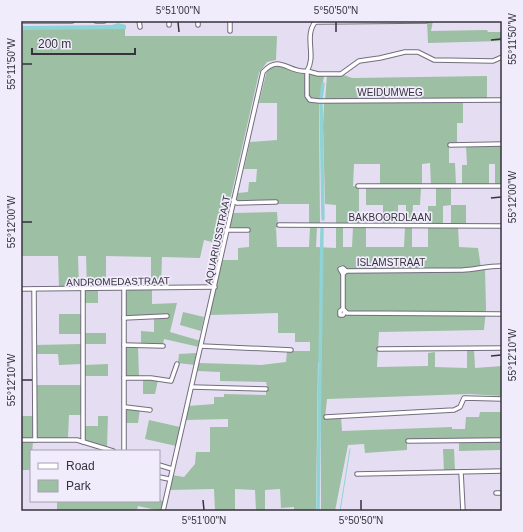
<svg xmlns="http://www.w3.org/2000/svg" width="523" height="532" viewBox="0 0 523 532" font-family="Helvetica,sans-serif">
<rect width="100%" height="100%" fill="#e5def2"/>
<g fill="#9dbfa3">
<path d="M429,21H433L431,31L487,30L488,32H502V41L428,43L427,22Z"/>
<path d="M21,29H125V36H277L276,60L267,62L259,73L220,244L204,240L200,258L162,257L161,287L151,288V257L106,256V287H87L86,256H78L79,288H59L58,256H21Z"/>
<path d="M279,66L307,75L306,98L310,101L319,102V104L320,224L309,225V204H277L276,200L238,202L235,200L237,193L248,192L249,182H256L257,169H244L250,142L277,140V103H259L267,70L270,67Z"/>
<path d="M309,74L324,76L320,100L308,98Z"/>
<path d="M327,75H344L352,78L487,76V99L325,100Z"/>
<path d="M463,101V123H457V143L449,144V163H455L456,185L431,186L430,163L422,164V186L380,185V164H354L353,186L359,187V224H336V205L325,204L323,126L324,102Z"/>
<path d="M502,145V185H495V164H489V184L462,185V165H467L466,146Z"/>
<path d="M366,187L421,188L420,205H413L412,224H406V205H398V225H383V205H366Z"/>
<path d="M436,188H451V205H466V224H451V205L443,206V224H428V206H436Z"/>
<path d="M277,212L278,226L274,230H249L229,227L233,213Z"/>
<path d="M458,226L459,247L478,248L481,268H485L486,309L484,330L379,332L377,367L428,366V353L435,352V367L467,368V350H474L475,368L502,366V396L469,394L327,399L325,418L341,417L342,431L452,427V429H465L466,417H479L480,412H502V438L407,441V450L365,453L364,444L348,445L335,511H321V363H318L316,511H294V507L281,508L280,489L265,490V511H256L255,490L235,489V511H215L214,489L169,490L172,475L184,477L195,464L196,452H210V427H228V419L185,420L188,406L214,404V397H224V394L266,395V389H268L266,382L220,381V372L197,371L199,363L261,365L286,362L287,351H310V342H295V333H278V313L210,315L222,260H238V248L249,247V230H274L276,228L277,247H309L310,227H317L316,247L336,248V227H343V247H352L353,227H366V247H404L405,227H412V247H428V227Z"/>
<path d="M87,290H98V303H85L84,292Z"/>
<path d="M128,290H152V304L177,303L170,332L201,341L199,347L164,339L163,344L141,345V331L154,332V318H167L168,316H126L125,295Z"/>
<path d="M183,312L204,317L201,331L180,325Z"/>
<rect x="59" y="314" width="23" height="20"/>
<rect x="84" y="333" width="22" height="11"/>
<path d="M81,344L82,364L59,365L58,354H35V345Z"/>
<path d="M125,346H138L139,377H125Z"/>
<path d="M197,353L195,365L178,363L179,354Z"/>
<path d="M108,364V376H84V365Z"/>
<path d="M143,379L158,380L155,394H143Z"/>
<path d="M35,385H82V415H69L68,438H37Z"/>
<path d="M126,408L140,409L138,423H126Z"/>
<path d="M21,416H34V435L32,438L21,439Z"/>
<path d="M98,416H108L107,448L87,441L84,437L85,426H98Z"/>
<path d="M149,420L180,427L176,446L145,439Z"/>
<path d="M21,441H33L31,470H21Z"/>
<path d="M500,441V450L459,451V442Z"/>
<path d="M443,449H454L455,471L444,472Z"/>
<path d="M159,500L163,501L161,511L138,506L137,511H57V501Z"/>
</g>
<path fill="#90d3d7" d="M118,23L126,25V29L21,30V26L112,25Z"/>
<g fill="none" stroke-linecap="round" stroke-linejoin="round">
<path stroke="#90d3d7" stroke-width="1" d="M340,511L350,449"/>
<g stroke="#90d3d7" stroke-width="3.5">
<path d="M323,219L321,101L323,84"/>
<path d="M318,511L322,228"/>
</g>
<defs>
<g id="minor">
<path d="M21,21H72"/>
<path d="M96,21H104"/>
<path d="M139,21L140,27"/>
<path d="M169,21V25"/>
<path d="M316,22L426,21"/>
<path d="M198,25V21"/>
<path d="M230,31V21"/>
<path d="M502,57L493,61L434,60L418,52H405L380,58L359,61L341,74H318L307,71V96L310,100L319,101L502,100"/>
<path d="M450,145L502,144"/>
<path d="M358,186H502"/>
<path d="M233,200L237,203L276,202"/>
<path d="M279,225L502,226"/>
<path d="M226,230H248"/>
<path d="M502,266C488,266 476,269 463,270L346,271L343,274V309L347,313L502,314"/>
<path d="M343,274L340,269L343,268L346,271"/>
<path d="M21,289L215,287"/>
<path d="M34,289L35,440"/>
<path d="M83,289V442"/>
<path d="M124,289V451"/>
<path d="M343,309L340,311V315H343L345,312"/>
<path d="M124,318L167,316"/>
<path d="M124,345L163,346"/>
<path d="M201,346L291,350"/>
<path d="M379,349L502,348"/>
<path d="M124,378H151L171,381L177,364"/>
<path d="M192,387L266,389"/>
<path d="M125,407L150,410"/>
<path d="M326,417L454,410L460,407L464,398L502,399"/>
<path d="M21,440H77L113,451"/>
<path d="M408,441L502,440"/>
<path d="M159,465L172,469"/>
<path d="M461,472L463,511"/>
<path d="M357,474L502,471"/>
<path d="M159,477L169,479"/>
<path d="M496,493H502"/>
<path d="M163,511L263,72C280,53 289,74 307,71C317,55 303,36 316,21"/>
</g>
</defs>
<use href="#minor" stroke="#736d7f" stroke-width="5.5"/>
<use href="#minor" stroke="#fff" stroke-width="3.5"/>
</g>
<path fill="none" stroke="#36333b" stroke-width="1.5" d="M178,22L179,32M336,22V32M491,40L501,39M22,64H32M491,198L501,197M22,222H32M491,356L501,355M22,380H32M203,500L204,510M361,500V510"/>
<g text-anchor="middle" stroke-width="3.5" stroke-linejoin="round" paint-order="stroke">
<g font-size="10" fill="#36333b" stroke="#f1ecfc">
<text x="390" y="96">WEIDUMWEG</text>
<text x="390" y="221">BAKBOORDLAAN</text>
<text transform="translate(217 240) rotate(-78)" y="4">AQUARIUSSTRAAT</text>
<text x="391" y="266">ISLAMSTRAAT</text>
<text transform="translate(118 281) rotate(-1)" y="4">ANDROMEDASTRAAT</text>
</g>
</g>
<rect width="523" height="532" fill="none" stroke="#f1ecfc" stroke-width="44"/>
<rect x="30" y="450" width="130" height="52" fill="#f1ecfc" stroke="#a6a2af"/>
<rect x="38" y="463" width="20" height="6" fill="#ffffff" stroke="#a6a2af"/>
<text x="66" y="470" font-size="12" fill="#36333b">Road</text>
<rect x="38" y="480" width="20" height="12" fill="#9dbfa3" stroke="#a6a2af"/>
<text x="66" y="490" font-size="12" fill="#36333b">Park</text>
<path d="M32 48v6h103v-6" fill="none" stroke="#36333b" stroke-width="2"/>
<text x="38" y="48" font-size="12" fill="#36333b" stroke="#f1ecfc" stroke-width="3" paint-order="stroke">200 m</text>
<rect x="22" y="22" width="479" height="488" fill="none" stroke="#36333b" stroke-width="1.5"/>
<g font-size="10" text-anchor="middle" fill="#36333b">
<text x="178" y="14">5°51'00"N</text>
<text x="336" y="14">5°50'50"N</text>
<text transform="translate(512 39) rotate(-90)" y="4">55°11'50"W</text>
<text transform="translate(11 64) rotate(-90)" y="4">55°11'50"W</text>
<text transform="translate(512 197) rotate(-90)" y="4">55°12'00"W</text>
<text transform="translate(11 222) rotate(-90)" y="4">55°12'00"W</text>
<text transform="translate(512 355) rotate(-90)" y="4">55°12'10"W</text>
<text transform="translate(11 380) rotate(-90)" y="4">55°12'10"W</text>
<text x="204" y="524">5°51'00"N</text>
<text x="361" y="524">5°50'50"N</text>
</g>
</svg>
